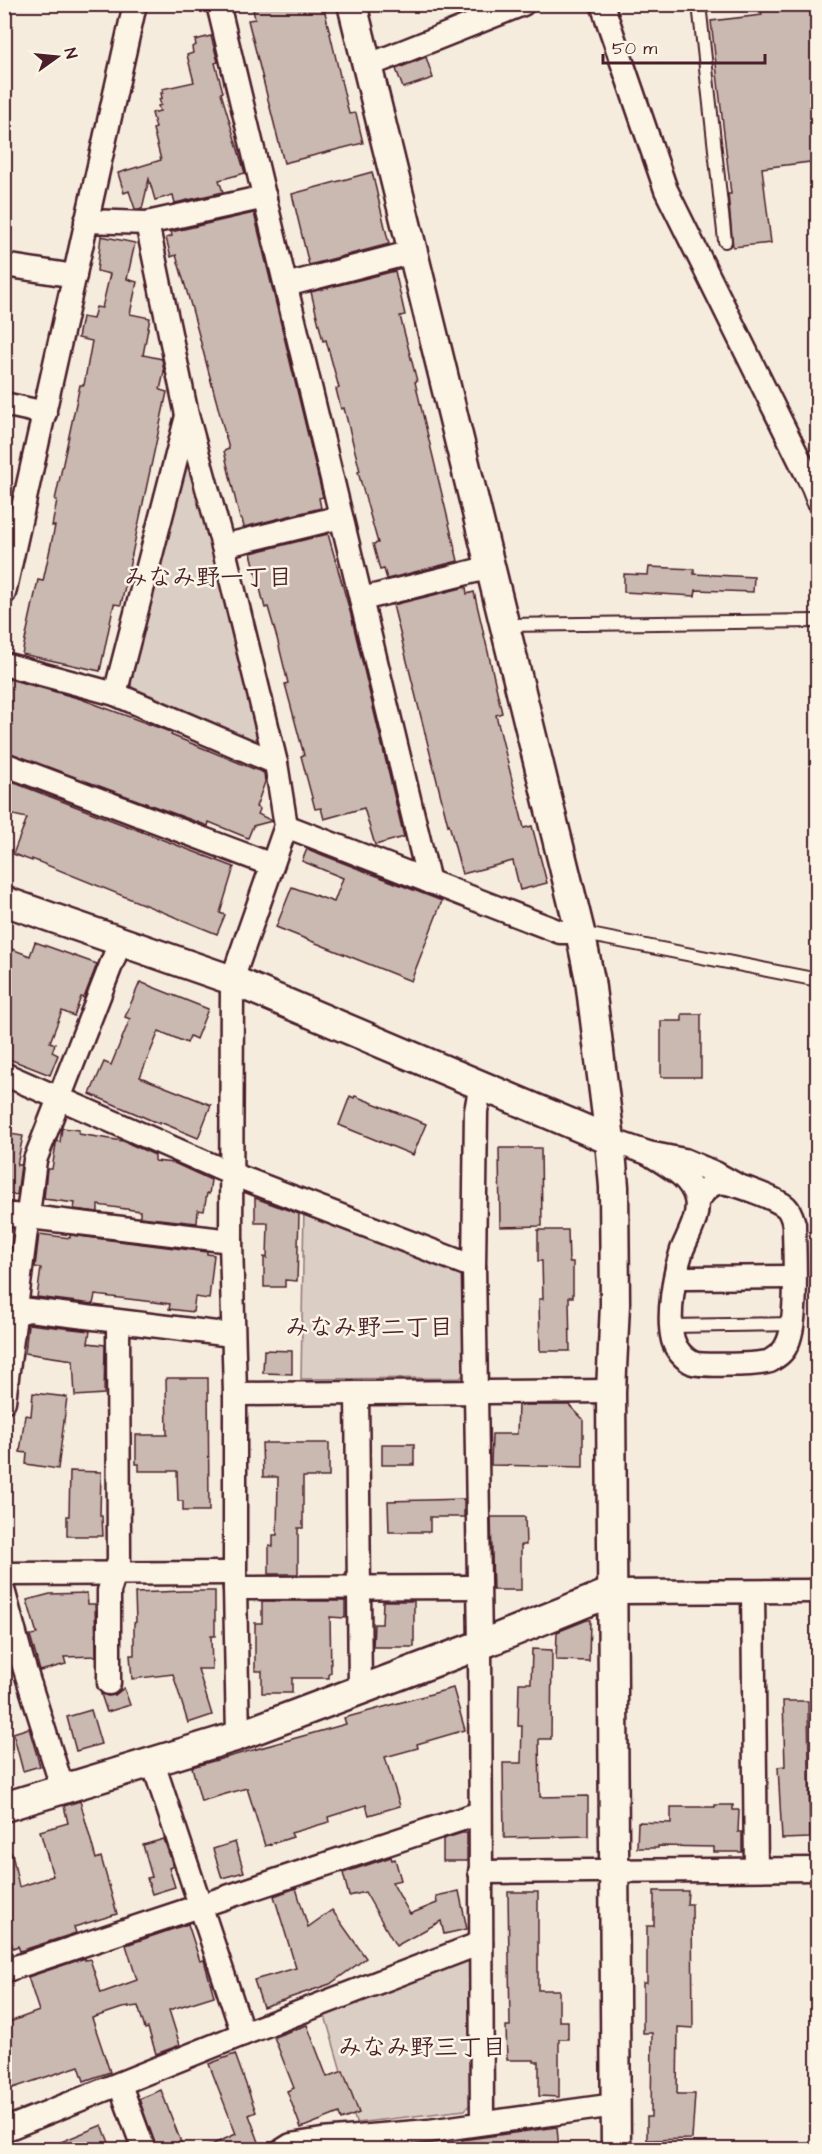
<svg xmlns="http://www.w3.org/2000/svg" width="822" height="2154" viewBox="0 0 822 2154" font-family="'Architects Daughter','Klee One',sans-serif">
<rect width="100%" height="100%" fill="#f5ecde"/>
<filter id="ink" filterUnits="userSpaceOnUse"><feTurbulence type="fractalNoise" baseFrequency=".0167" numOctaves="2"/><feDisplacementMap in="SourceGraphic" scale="12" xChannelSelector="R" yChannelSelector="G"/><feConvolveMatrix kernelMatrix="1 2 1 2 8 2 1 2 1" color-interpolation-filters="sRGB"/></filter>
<g filter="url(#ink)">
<g fill="#dbcec4" stroke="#927678" stroke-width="1.5">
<path d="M193,458L261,734L249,745L132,697L131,678L178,459Z"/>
<path d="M304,1205L467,1276V1372L460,1378L301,1379Z"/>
<path d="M463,1956L471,1961L473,2101L465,2110L356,2123L324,2012Z"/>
</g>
<g fill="#cab9b1" stroke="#4a1f2b" stroke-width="1.5">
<path d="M252,4H323L349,114L356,113L363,143L284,163L248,20L255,19Z"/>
<path d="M760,4H818V161L762,168L771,243L733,247L728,194H731L711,21L762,15Z"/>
<path d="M211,36L218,62L215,63L223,92L221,93L245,173L219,180L223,192L175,203L173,195L155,200L149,179L142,209H135L129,191L124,193L118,173L161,160L153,129L156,128L152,113L160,111L158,106L161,105L159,99L162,98L161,93H163L162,89L194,82L187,55L193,53L192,47L196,45L195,40Z"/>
<path d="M426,57L433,78L403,88L396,69Z"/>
<path d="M372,172L389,244L309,265L292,194Z"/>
<path d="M254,213L323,497L319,498L321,508L244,527L242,519H240L224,451L229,449L192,309L176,255L171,257L166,238L172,236L171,232Z"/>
<path d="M101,236L135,243L127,279L137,282L130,314L150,318L143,355L162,359L164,372L160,390L167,392L121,605L114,604L100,671L22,654L38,580L43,581L55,526H52L57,500H55L80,385H84L92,341L78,338L82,317L93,319L96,307L102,308L110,274L97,271Z"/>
<path d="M395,271L405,315L400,316L417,381L415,382L458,561L387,579L384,569L380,570L373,544L378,543L358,472L360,471L344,408L341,409L336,389L339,388L326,340L323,341L311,292Z"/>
<path d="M328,534L351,615L404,837L375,845L364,808L324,819L321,808L315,809L301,756L304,755L285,684L288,683L277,638L268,607L265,608L251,553Z"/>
<path d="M649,567L694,569V574L754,577L753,592L696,590L695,596L624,592V574L648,575Z"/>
<path d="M466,587L467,594L474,592L489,656L502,713L496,715L524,828L532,826L547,883L520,890L513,861L462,874L449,824L448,825L393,605Z"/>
<path d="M9,679L81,699L165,730L172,733L171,735L264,773L265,782L256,807L260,809L258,814L272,821L253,826L248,838L209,822L208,826L4,751V697Z"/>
<path d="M4,779L234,867L220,913L225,915L217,934L32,859V861L13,854L27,818L4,813Z"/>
<path d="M307,849L442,901L411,981L276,927L292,887L334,902L343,878L302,861Z"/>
<path d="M35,942L97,964L84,998L81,997L74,1016L62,1011L50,1042L55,1044L52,1052L58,1055L50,1075L4,1057V946L30,956Z"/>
<path d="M140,982L208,1009L196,1039L190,1036L187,1043L159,1031L140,1077L211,1105L198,1138L160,1122V1124L90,1094L104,1062L111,1065L130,1019L125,1017Z"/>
<path d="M682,1014H701V1077H661V1021H682Z"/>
<path d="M350,1096L354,1098L355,1096L426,1124L413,1155L339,1125Z"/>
<path d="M62,1128L79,1130V1134L123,1141L155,1155V1161L174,1163L211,1180L209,1194L207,1193L204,1211L198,1210L197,1223L140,1217V1211L98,1205V1212L74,1209L75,1203L44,1199L47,1169H52L56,1144L57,1141L60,1142Z"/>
<path d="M4,1133L23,1136L17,1165H21L17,1195L4,1193Z"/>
<path d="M499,1148H541L542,1226L500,1227Z"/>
<path d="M255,1198L299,1214L297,1281L285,1280V1287H264V1257L267,1258L268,1223H255Z"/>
<path d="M538,1230H568L569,1262H573V1297H569L570,1351H540L539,1299H543L542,1261H538Z"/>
<path d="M39,1234L70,1238V1235L207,1252V1254L214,1255L209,1299L195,1297L193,1312L169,1309L170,1304L95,1295L93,1304L37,1297L41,1268L35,1267Z"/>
<path d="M28,1324L90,1331L88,1343L105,1345L104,1394L75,1396L73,1360L25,1353Z"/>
<path d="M264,1350L292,1351V1374L263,1373Z"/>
<path d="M166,1378H208L209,1511H183V1501H178L177,1471H139V1464H136V1435H167Z"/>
<path d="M33,1393L67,1397L58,1469L26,1464L27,1453L20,1452L25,1415L31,1416Z"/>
<path d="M518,1405H569L583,1419V1467L491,1465L492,1434H517Z"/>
<path d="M262,1443H329V1477H303V1528H298V1574H269V1545L273,1546V1535H277L278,1477H263Z"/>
<rect x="382" y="1444" width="32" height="21"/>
<path d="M70,1471L101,1472L100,1516H102L103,1536H67V1516H69Z"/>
<path d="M464,1499V1517H430V1532H389L388,1501Z"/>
<path d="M491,1517H525L526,1545H521V1590H493Z"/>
<path d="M183,1591H215V1636H211L212,1669H198L212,1715L188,1723L173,1674L132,1679L130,1655H134V1623L136,1622L135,1593Z"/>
<path d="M87,1593L88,1604H95L96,1656L64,1657L66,1664L40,1671L30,1635L37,1634L27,1600L50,1594Z"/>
<path d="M262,1601H345V1618L330,1617L331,1673H329V1678H292V1693H262V1671H255V1623H262Z"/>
<path d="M383,1601H414V1647H373L374,1624H382Z"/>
<path d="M587,1620H590L589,1661L556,1660L557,1632Z"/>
<path d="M532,1649L552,1650L551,1739H539L540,1797L588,1796V1836L504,1838L503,1763H521L522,1726H518L519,1683H531Z"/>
<path d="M124,1688L130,1705L107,1712L101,1694L108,1696L115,1695Z"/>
<path d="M453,1688L465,1730L417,1744L418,1748L385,1757L400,1806L369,1815L366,1805L328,1817L329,1822L291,1833L293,1837L265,1846L247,1788L201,1801L192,1767L346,1724L344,1718Z"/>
<path d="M783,1701H808L810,1838L782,1839L778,1767L785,1766Z"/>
<path d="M91,1710L101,1744L76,1751L67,1717Z"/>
<path d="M29,1728L40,1766L23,1771L13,1733Z"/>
<path d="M80,1801L96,1859L101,1857L117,1914L74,1927L76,1933L20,1951L18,1946L13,1948L4,1918V1854L12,1853L19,1887L53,1876L40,1831L68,1823L64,1806Z"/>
<path d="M715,1805H733V1810H739L738,1832H742V1852H714V1847L658,1846V1848H637L638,1822L671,1823V1807H715Z"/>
<path d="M462,1833H467V1861H443V1839Z"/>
<path d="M164,1839L173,1866L169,1868L175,1887L152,1894L147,1878L152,1877L143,1845Z"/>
<path d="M235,1842L244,1872L222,1878L213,1849Z"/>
<path d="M391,1857L392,1860L395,1859L401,1880L392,1882L410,1914L437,1903L436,1896L459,1891L467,1929L444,1934L441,1921L396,1946L365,1892L349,1896L343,1873Z"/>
<path d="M296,1888L308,1927L332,1910L366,1958L330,1984L263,2007L254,1980L296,1968L274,1896Z"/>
<path d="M654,1891H688L687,1904H692L693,2028L678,2027L677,2094H695L692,2139L647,2140V2117H651L652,2033H643V1983H647V1926H654Z"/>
<path d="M508,1892H538V1990H559V2021H568V2039H559V2097L539,2096V2062H534V2060H507L506,2026H510Z"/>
<path d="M188,1924L200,1961L204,1960L214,1996L169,2010L180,2045L156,2054L148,2028L145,2029L138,2006L122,2008L92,2018L110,2072L84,2081L79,2066L4,2091V2024L39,2011L28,1977L85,1958V1960L90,1959L101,1993L137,1980L126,1945Z"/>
<path d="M307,2025L327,2077L343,2071L359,2113L341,2120L339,2113L301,2128L287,2091L294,2088L274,2037Z"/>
<path d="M235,2054L256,2112L249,2115L262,2150H200L236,2134L209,2064Z"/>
<path d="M161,2090L184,2150H157L139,2099Z"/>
<path d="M102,2125L112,2150H44V2149Z"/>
<path d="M557,2127L559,2150H463L462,2140Z"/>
</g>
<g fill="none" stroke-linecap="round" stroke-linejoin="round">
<defs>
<g id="service">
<path d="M699,4L725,241"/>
<path d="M505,625L818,621"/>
<path d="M580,933L818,980"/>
<path d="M672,1326L793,1324"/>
</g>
<g id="minor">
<path d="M218,4L429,882"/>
<path d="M602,4L666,190L813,487L818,500"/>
<path d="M367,66L523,4"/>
<path d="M86,221L147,223L265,197"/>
<path d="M147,223L187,415L223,546L276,763L286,826L232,980L231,1241L235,1394V1588L238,1736"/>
<path d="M4,265L75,276"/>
<path d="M286,285L413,252"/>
<path d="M4,404L45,413"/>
<path d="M223,546L341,517"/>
<path d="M4,593L135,4"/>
<path d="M362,599L491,567"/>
<path d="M4,664L115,694L276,763"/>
<path d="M115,694L187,416"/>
<path d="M4,764L272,865"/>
<path d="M286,826L560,932H580"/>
<path d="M4,1074L232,1174L474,1267"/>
<path d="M481,1084L476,1111L474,1267L480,1645L482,2123"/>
<path d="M610,1140L648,1153L684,1160L717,1174L735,1184"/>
<path d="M648,1153C666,1165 691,1176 696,1199C700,1216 688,1235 682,1250C674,1274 667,1316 673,1340C676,1350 684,1359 693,1363C701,1366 764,1365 770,1361C776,1357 783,1353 786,1346C799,1325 794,1252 794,1224C792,1218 791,1212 786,1207C777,1199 729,1180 718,1183C708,1185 703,1193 697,1201"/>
<path d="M4,1214L231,1241"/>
<path d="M677,1268L681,1275L686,1278L794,1277"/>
<path d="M5,1316L29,1310L232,1335"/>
<path d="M357,1393L360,1690"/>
<path d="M235,1394L611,1391"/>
<path d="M4,1401L35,1160L120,942"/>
<path d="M4,1574L235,1573"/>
<path d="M235,1588L479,1587"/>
<path d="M612,1592L818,1591"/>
<path d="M753,1592L756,1869"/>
<path d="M4,1593L22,1660L63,1790"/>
<path d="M109,1683V1591L119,1561L118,1322"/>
<path d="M153,1763L243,2034"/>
<path d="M480,1872L818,1869"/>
<path d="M4,1971L480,1813"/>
<path d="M120,2085L144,2150"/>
<path d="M4,2130L243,2034L481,1943"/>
<path d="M283,2150L291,2145L322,2140L429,2131L615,2105"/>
</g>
<g id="tertiary">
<path d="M352,4L580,932L590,980L610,1140L614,1187L615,1304L611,1391L616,2150"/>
<path d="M4,901L232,980L610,1140"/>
<path d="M4,1807L238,1736L480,1645L612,1592"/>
</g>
</defs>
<use href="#service" stroke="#4a1f2b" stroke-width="16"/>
<use href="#minor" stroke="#4a1f2b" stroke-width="27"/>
<use href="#tertiary" stroke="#4a1f2b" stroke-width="33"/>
<use href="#service" stroke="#fcf5e5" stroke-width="12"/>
<use href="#minor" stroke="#fcf5e5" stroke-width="22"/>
<use href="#tertiary" stroke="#fcf5e5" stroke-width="28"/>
</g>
</g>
<g text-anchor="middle" stroke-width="5" stroke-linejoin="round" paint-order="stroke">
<g font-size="24" font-weight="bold" fill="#4a1f2b" stroke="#fcf5e5">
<text x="208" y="585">みなみ野一丁目</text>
<text x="369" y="1335">みなみ野二丁目</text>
<text x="422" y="2055">みなみ野三丁目</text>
</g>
</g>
<rect width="822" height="2154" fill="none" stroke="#fcf5e5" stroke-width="24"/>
<rect x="12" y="12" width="798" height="2130" fill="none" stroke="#4a1f2b" stroke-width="2" filter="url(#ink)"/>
<g transform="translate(57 57) rotate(75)" stroke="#fcf5e5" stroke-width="4.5" paint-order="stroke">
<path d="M0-4.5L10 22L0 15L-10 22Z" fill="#4a1f2b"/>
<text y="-9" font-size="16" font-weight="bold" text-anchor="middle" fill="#4a1f2b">N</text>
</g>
<path d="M603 54v9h162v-9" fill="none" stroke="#4a1f2b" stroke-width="3"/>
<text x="612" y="54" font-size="18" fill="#4a1f2b" stroke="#fcf5e5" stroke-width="4.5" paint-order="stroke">50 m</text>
</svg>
